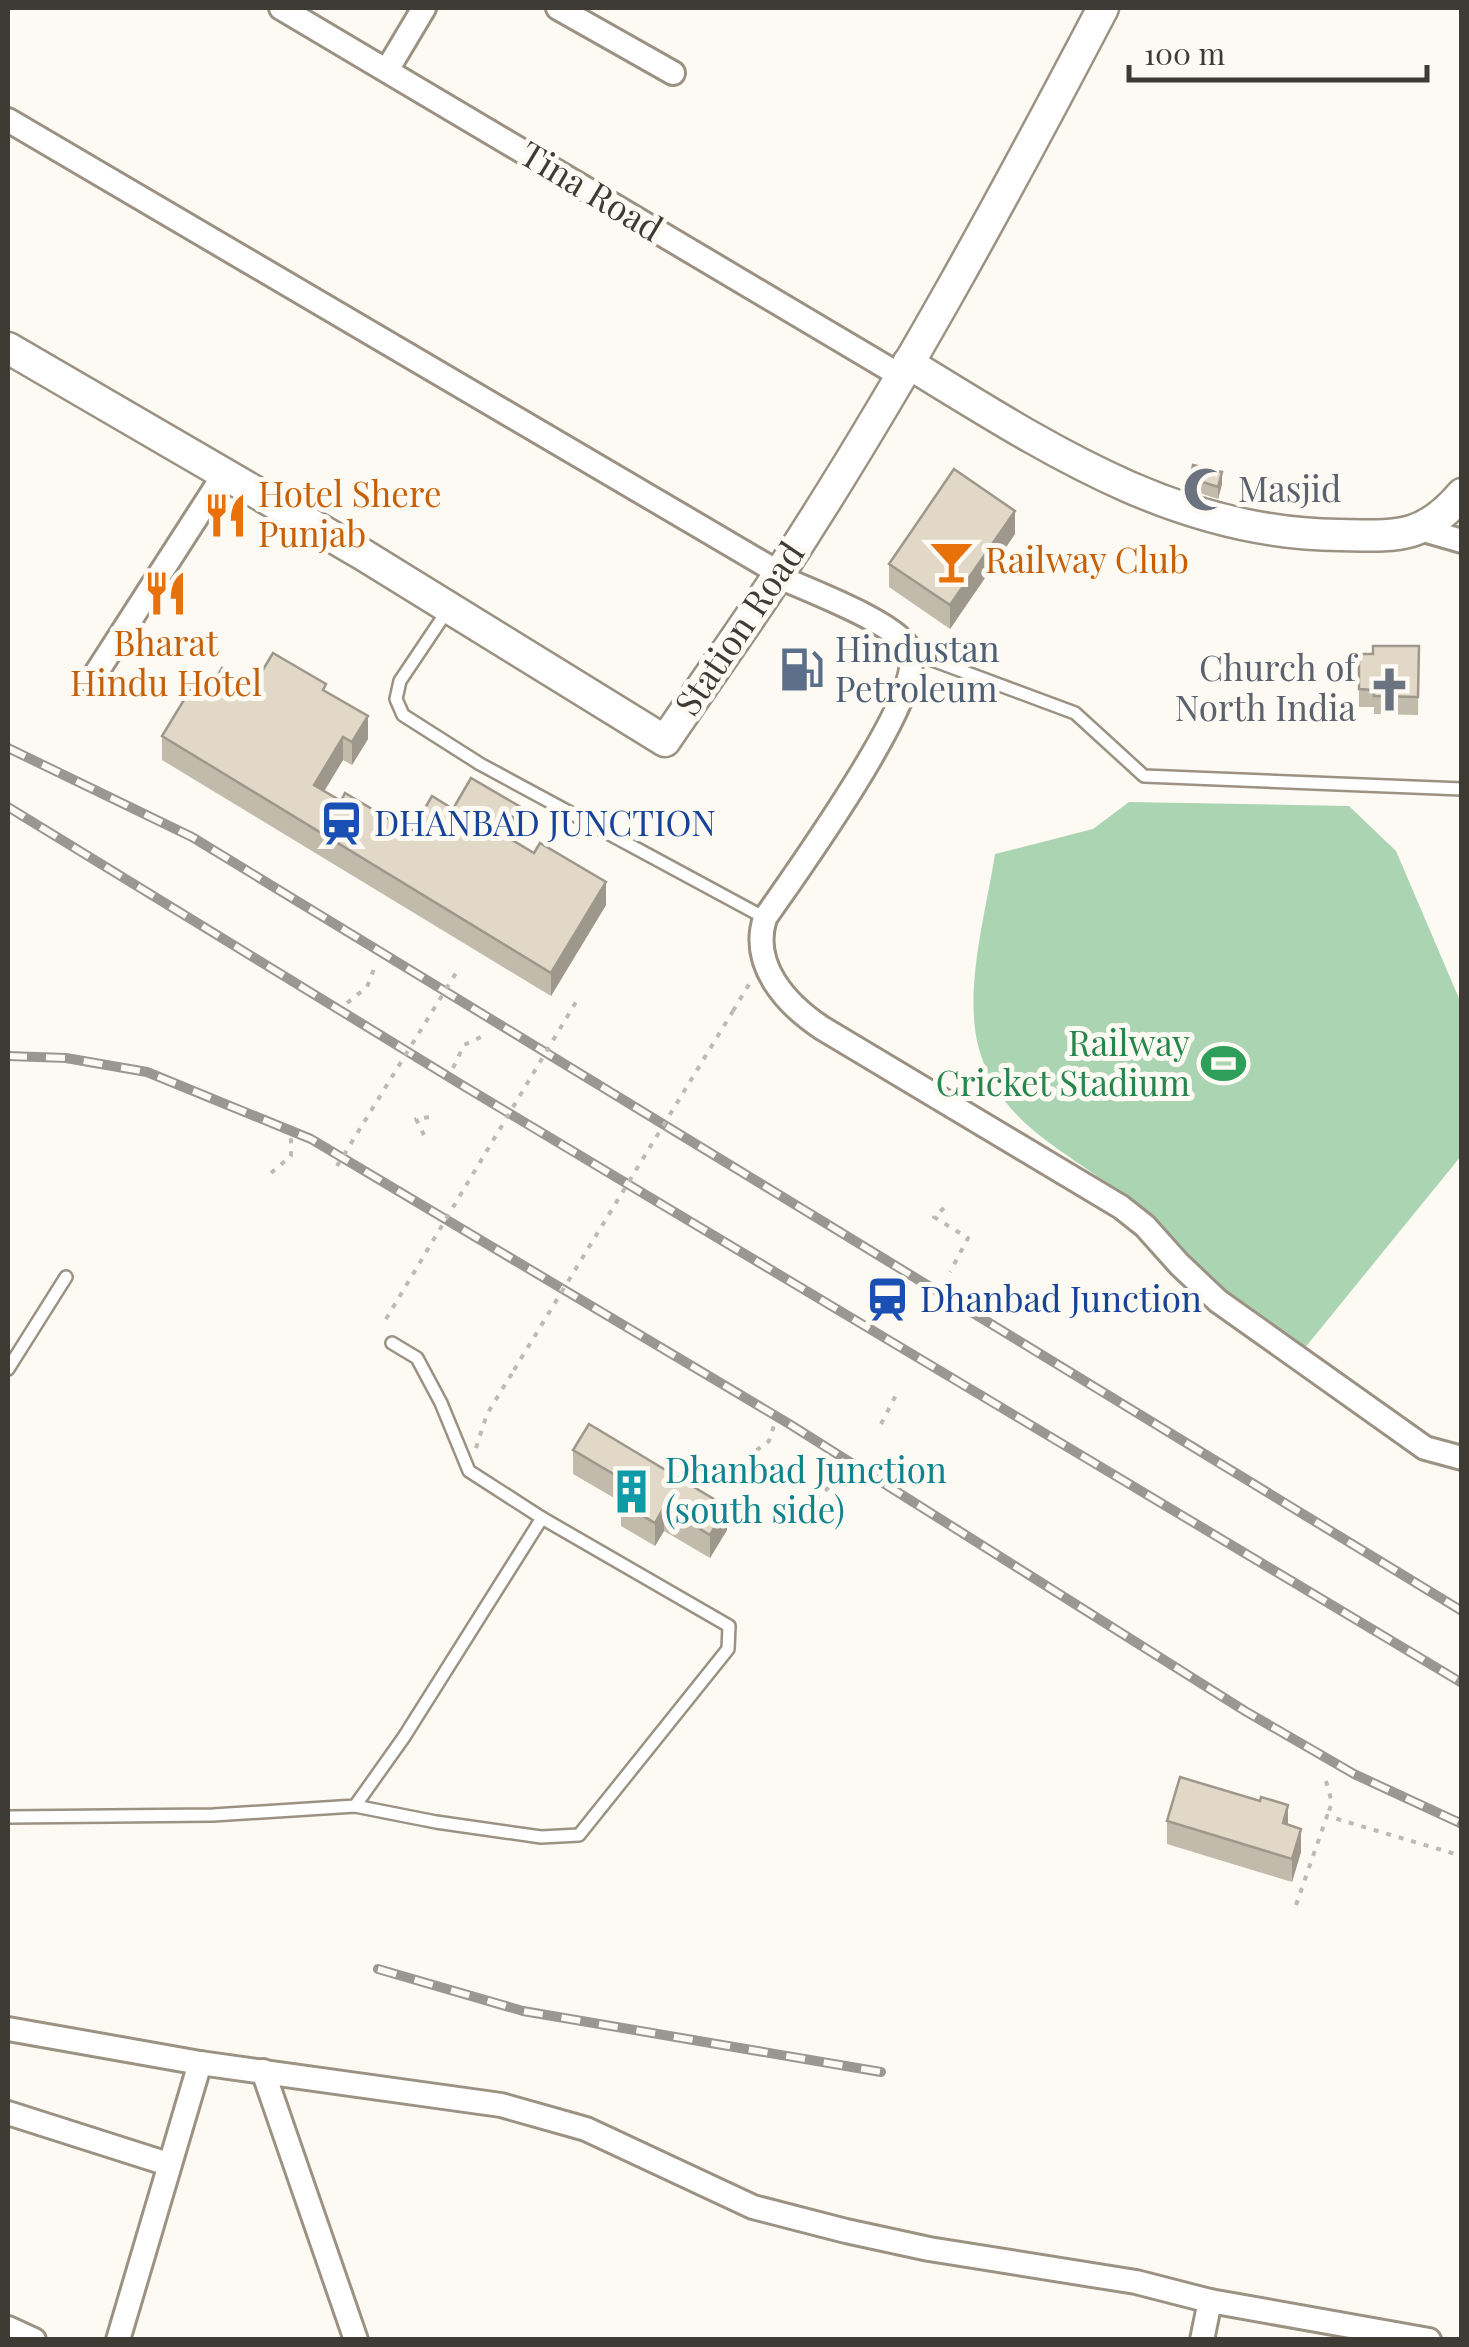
<svg xmlns="http://www.w3.org/2000/svg" width="1469" height="2347" viewBox="0 0 1469 2347" font-family="'Playfair Display',serif">
<rect width="100%" height="100%" fill="#fdfaf3"/>
<path fill="#abd4b3" d="M1129,802L1349,806L1396,851L1461,1003V1156L1304,1349C1271,1325 1236,1304 1205,1278C1177,1255 1154,1222 1125,1198C1068,1149 1002,1129 979,1049C963,991 986,913 995,854L1093,829Z"/>
<g fill="none" stroke-linecap="round" stroke-linejoin="round">
<defs>
<g id="lane">
<path d="M447,611L400,681L396,699L403,715L480,764L765,918"/>
<path d="M911,652L1075,713L1144,776L1462,789"/>
<path d="M392,1343L417,1358L441,1403L469,1471L542,1518"/>
<path d="M8,1369L66,1277"/>
<path d="M8,1817L213,1815L355,1806L436,1822L541,1837L579,1835L728,1649L729,1626L542,1518L404,1737L355,1806"/>
</g>
<g id="street">
<path d="M281,8L901,376"/>
<path d="M558,8L673,73"/>
<path d="M387,70L424,8"/>
<path d="M8,120L779,573"/>
<path d="M1420,529L1462,541"/>
<path d="M777,576C805,589 901,624 910,651C926,694 794,876 765,918C750,965 786,1004 822,1028L1121,1207L1145,1226L1179,1264L1218,1301L1425,1448L1462,1458"/>
<path d="M91,681L225,473"/>
<path d="M8,2029L200,2063L118,2340"/>
<path d="M200,2063L501,2105L586,2129L753,2207L846,2231L929,2249L1136,2282L1210,2301L1429,2340"/>
<path d="M263,2071L356,2340"/>
<path d="M8,2113L168,2164"/>
<path d="M8,2328L34,2340"/>
<path d="M1202,2340L1210,2301"/>
</g>
<g id="secondary">
<path d="M8,348L362,554L665,741C702,686 741,632 777,577C897,394 1002,201 1103,8"/>
<path d="M908,363C1044,446 1175,534 1339,535C1396,536 1423,540 1462,494"/>
</g>
</defs>
<use href="#lane" stroke="#9b9283" stroke-width="16"/>
<use href="#street" stroke="#9b9283" stroke-width="28"/>
<use href="#secondary" stroke="#9b9283" stroke-width="35"/>
<g stroke="#bdbab3" stroke-width="4" stroke-dasharray="5 8" stroke-linecap="butt">
<path d="M347,1003L367,987L374,969"/>
<path d="M733,1011L751,981"/>
<path d="M453,1068L464,1045L483,1036"/>
<path d="M424,1135L416,1119L430,1117"/>
<path d="M271,1173L291,1156V1137"/>
<path d="M944,1208L934,1217L968,1238L950,1272"/>
<path d="M881,1424L896,1395"/>
<path d="M476,1448L487,1414L514,1370"/>
<path d="M746,1458L769,1441L775,1422"/>
<path d="M815,1499L841,1477L844,1464"/>
<path d="M1326,1781L1332,1803L1327,1816"/>
<path d="M1296,1905L1327,1816L1462,1856"/>
</g>
<use href="#lane" stroke="#fff" stroke-width="11"/>
<use href="#street" stroke="#fff" stroke-width="22"/>
<use href="#secondary" stroke="#fff" stroke-width="30"/>
<defs>
<g id="rail">
<path d="M8,748L192,837L1462,1611"/>
<path d="M8,807L462,1085L1462,1683"/>
<path d="M8,1056L66,1058L147,1072L311,1139L791,1425L1245,1711L1354,1774L1462,1824"/>
<path d="M378,1969L523,2011L881,2072"/>
</g>
</defs>
<use href="#rail" stroke="#9a9790" stroke-width="10"/>
<use href="#rail" stroke="#fdfaf3" stroke-width="6" stroke-dasharray="19" stroke-linecap="butt"/>
<g stroke="#bdbab3" stroke-width="4" stroke-dasharray="5 8" stroke-linecap="butt">
<path d="M337,1166L459,968"/>
<path d="M386,1319L579,997"/>
<path d="M514,1370L733,1011"/>
</g>
</g>
<g fill="#c2baab">
<path d="M1190,478L1222,484L1218,499L1190,490Z"/>
<path d="M1015,534L950,629L889,587V564Z"/>
<path d="M1419,646L1418,715L1374,714V707H1359V654H1373Z"/>
<path d="M253,686L326,692L368,739L352,765L343,760L324,791L341,801L411,832L453,809L519,830L512,840L606,905L551,996L162,760V736L207,693Z"/>
<path d="M573,1450L727,1530L710,1558L664,1531L655,1546L621,1526V1502L573,1474Z"/>
<path d="M1167,1821L1288,1824L1301,1852L1292,1882L1167,1844Z"/>
</g>
<g fill="#9e978b">
<path d="M1222,472V484L1218,499V487Z"/>
<path d="M1015,511V534L950,629V605Z"/>
<path d="M368,716V739L352,765V742Z"/>
<path d="M343,737V760L314,808V785Z"/>
<path d="M519,806V830L502,857V834Z"/>
<path d="M606,882V905L551,996V973Z"/>
<path d="M664,1507V1531L655,1546V1523Z"/>
<path d="M727,1507V1530L710,1558V1535Z"/>
<path d="M1288,1805V1829L1283,1823Z"/>
<path d="M1301,1829V1852L1292,1882V1859Z"/>
</g>
<g fill="#e1d8c7" stroke="#9e978b" stroke-width="2.5">
<path d="M1193,465L1222,472L1218,487L1190,478Z"/>
<path d="M954,469L1015,511L950,605L889,564Z"/>
<path d="M1373,646H1419L1418,697L1374,696V690L1359,689V654H1373Z"/>
<path d="M273,653L326,684L323,690L368,716L352,742L343,737L314,785L341,801L345,793L411,832L432,796L453,809L471,778L519,806L502,834L534,853L540,843L606,882L551,973L162,736L193,685L207,693L222,668L253,686Z"/>
<path d="M589,1424L727,1507L710,1535L664,1507L655,1523L621,1503L632,1485L573,1450Z"/>
<path d="M1180,1777L1260,1801L1261,1797L1288,1805L1283,1823L1301,1829L1292,1859L1167,1821Z"/>
</g>
<defs>
<symbol id="mosque-bare" viewBox="-9 -9 18 18"><path d="M3.5-4.9A6 6 0 1 0 3.5 4.9A5 5 0 1 1 3.5-4.9Z" fill="#6b7280" stroke="#fdfaf3" stroke-width="2.5" paint-order="stroke"/></symbol>
<symbol id="restaurant-bare" viewBox="-9 -9 18 18"><path d="M-5-6h1v4h1v-4h1v4h1v-4h1v5L-1.5 .5V6h-2V.5L-5-1ZM5-6V6H3V1.5H1.5Q1.5-4 5-6Z" fill="#e8710a" stroke="#fdfaf3" stroke-width="2.5" paint-order="stroke"/></symbol>
<symbol id="bar-bare" viewBox="-9 -9 18 18"><path d="M-6-5H6L.8 .8V4.5H3.5V6h-7V4.5H-.8V.8Z" fill="#e8710a" stroke="#fdfaf3" stroke-width="2.5" paint-order="stroke"/></symbol>
<symbol id="fuel-bare" viewBox="-9 -9 18 18"><path d="M-5.5-6h7V0h2V4h1.3V-2.5L3-4.5l.8-.8L6-3V5H2.5V1h-1V6h-7ZM-4.2-4.7v3.2H.2V-4.7Z" fill="#5c6f8a" stroke="#fdfaf3" stroke-width="2.5" paint-order="stroke"/></symbol>
<symbol id="church-bare" viewBox="-9 -9 18 18"><path d="M-1.2-6h2.4v3.5h3.3v2.4h-3.3V6h-2.4V-.1h-3.3v-2.4h3.3Z" fill="#6b7280" stroke="#fdfaf3" stroke-width="2.5" paint-order="stroke"/></symbol>
<symbol id="station-bare" viewBox="-9 -9 18 18"><path d="M-3-6H3Q5-6 5-4V2Q5 4 3 4L4.5 6H3L1.5 4h-3L-3 6H-4.5L-3 4Q-5 4-5 2V-4Q-5-6-3-6ZM-3.5-4v3h7v-3ZM-3.5 1v1.5H-2V1ZM2 1v1.5H3.5V1Z" fill="#1a4fb4" stroke="#fdfaf3" stroke-width="2.5" paint-order="stroke"/></symbol>
<symbol id="stadium-bare" viewBox="-9 -9 18 18"><path d="M0-5a6.5 5 0 1 0 0 10a6.5 5 0 1 0 0-10ZM-3.5-1.8h7v3.6h-7Z" fill="#2e9e5b" stroke="#fdfaf3" stroke-width="2.5" paint-order="stroke"/></symbol>
<symbol id="building-bare" viewBox="-9 -9 18 18"><path d="M-4-6H4V6H1V3H-1V6H-4ZM-2.5-4.3h1.7v1.8h-1.7ZM.8-4.3h1.7v1.8H.8ZM-2.5-1h1.7V.8h-1.7ZM.8-1h1.7V.8H.8Z" fill="#0f9aa8" stroke="#fdfaf3" stroke-width="2.5" paint-order="stroke"/></symbol>
</defs>
<g fill-rule="evenodd">
<use href="#mosque-bare" x="1174" y="458" width="63" height="63"/>
<use href="#restaurant-bare" x="194" y="484" width="63" height="63"/>
<use href="#bar-bare" x="920" y="530" width="63" height="63"/>
<use href="#restaurant-bare" x="134" y="562" width="63" height="63"/>
<use href="#fuel-bare" x="770" y="638" width="63" height="63"/>
<use href="#church-bare" x="1358" y="658" width="63" height="63"/>
<use href="#station-bare" x="310" y="792" width="63" height="63"/>
<use href="#stadium-bare" x="1192" y="1032" width="63" height="63"/>
<use href="#station-bare" x="856" y="1268" width="63" height="63"/>
<use href="#building-bare" x="600" y="1460" width="63" height="63"/>
</g>
<g text-anchor="middle" stroke-width="10" stroke-linejoin="round" paint-order="stroke">
<g font-size="35" fill="#3e3a34" stroke="#fdfaf3">
<text transform="translate(591 192) rotate(31)" y="12">Tina Road</text>
<text transform="translate(740 629) rotate(-56)" y="12">Station Road</text>
</g>
<g font-size="35" fill="#5b616d" stroke="#fdfaf3" text-anchor="start">
<text x="1238" y="502">Masjid</text>
<text x="1356" y="681" text-anchor="end">Church of<tspan x="1356" dy="40">North India</tspan></text>
</g>
<g font-size="35" fill="#c56008" stroke="#fdfaf3" text-anchor="start">
<text x="258" y="507">Hotel Shere<tspan x="258" dy="40">Punjab</tspan></text>
<text x="985" y="573">Railway Club</text>
<text x="166" y="656" text-anchor="middle">Bharat<tspan x="166" dy="40">Hindu Hotel</tspan></text>
</g>
<g font-size="35" fill="#4e5e75" stroke="#fdfaf3" text-anchor="start">
<text x="835" y="662">Hindustan<tspan x="835" dy="40">Petroleum</tspan></text>
</g>
<g font-size="35" fill="#164399" stroke="#fdfaf3" text-anchor="start">
<text x="374" y="836">DHANBAD JUNCTION</text>
<text x="920" y="1312">Dhanbad Junction</text>
</g>
<g font-size="35" fill="#27864d" stroke="#fdfaf3" text-anchor="end">
<text x="1190" y="1056">Railway<tspan x="1190" dy="40">Cricket Stadium</tspan></text>
</g>
<g font-size="35" fill="#0d838f" stroke="#fdfaf3" text-anchor="start">
<text x="665" y="1483">Dhanbad Junction<tspan x="665" dy="40">(south side)</tspan></text>
</g>
</g>
<rect width="1469" height="2347" fill="none" stroke="#3e3a34" stroke-width="20"/>
<path d="M1129 65v15h298v-15" fill="none" stroke="#3e3a34" stroke-width="5"/>
<text x="1144" y="65" font-size="30" fill="#3e3a34" stroke="#fdfaf3" stroke-width="8" paint-order="stroke">100 m</text>
</svg>
